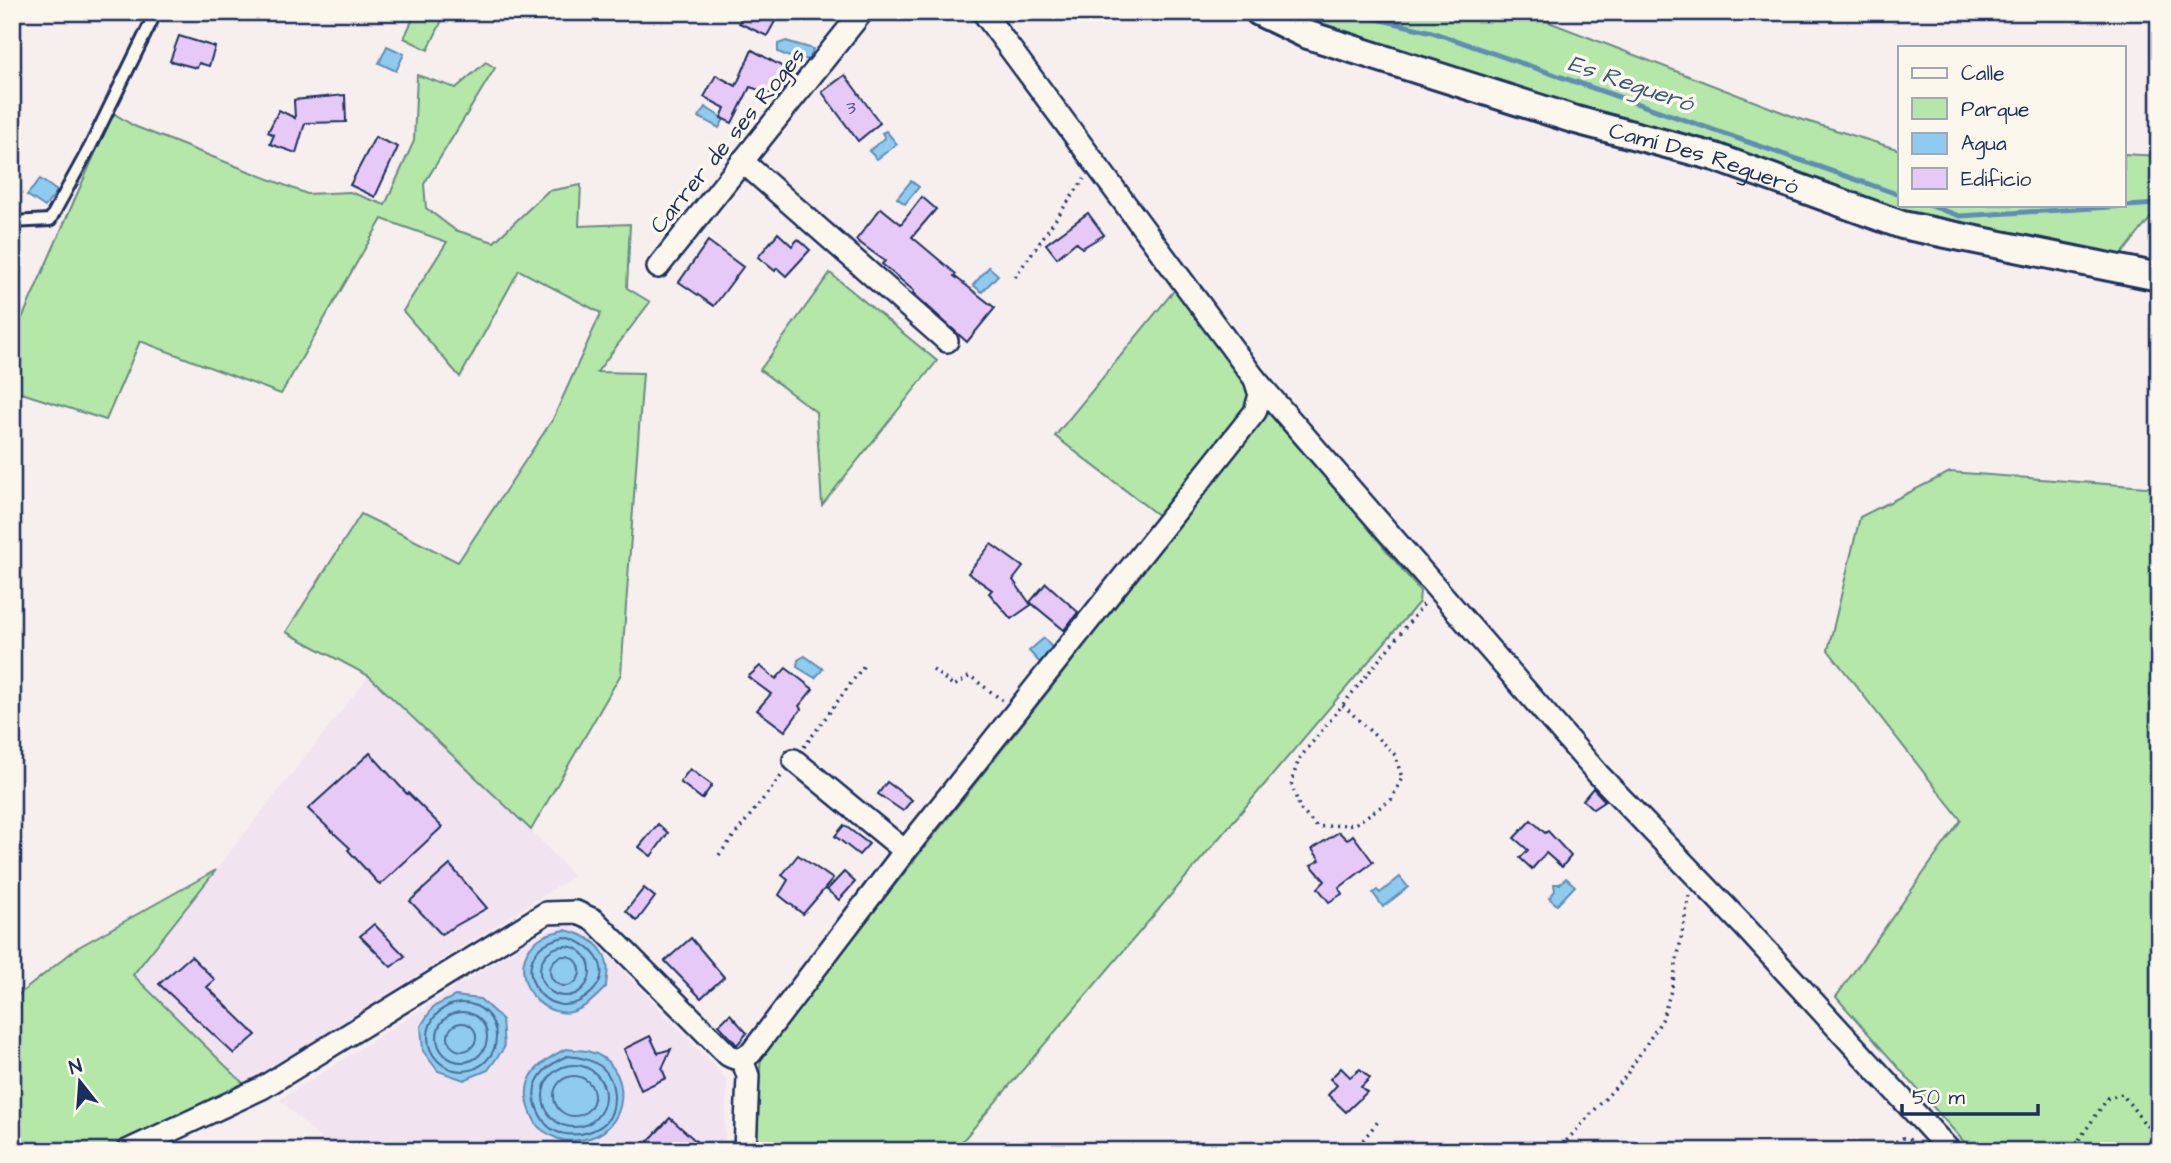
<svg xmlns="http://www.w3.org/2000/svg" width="2171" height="1163" viewBox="0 0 2171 1163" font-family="'Architects Daughter',sans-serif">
<rect width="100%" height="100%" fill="#f7eeee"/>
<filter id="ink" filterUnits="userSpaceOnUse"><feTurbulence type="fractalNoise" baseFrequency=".0143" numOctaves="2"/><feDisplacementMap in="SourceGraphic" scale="14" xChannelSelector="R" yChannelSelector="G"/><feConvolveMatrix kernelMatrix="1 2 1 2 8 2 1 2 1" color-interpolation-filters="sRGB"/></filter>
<g filter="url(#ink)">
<g fill="#f2e3f1">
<path d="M369,676L531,830L574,876L245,1085L133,975Z"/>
<path d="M570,925L589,935L727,1080L724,1151H333L280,1100L528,941L552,929Z"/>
</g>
<g fill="#b4e7a8" stroke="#688b83" stroke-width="2">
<path d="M416,12H446L428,50L404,38Z"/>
<path d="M1286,12H1523L1800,119L1900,150V205H2124V154L2159,156V214L2153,215L2118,259L1939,227L1622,121L1475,77L1356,34Z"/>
<path d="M486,62L495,68L424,184L426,208L455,230L494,242L548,191L581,185L579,226L630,224L627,288L650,302L597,372L643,373L621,674L531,830L369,676L286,632L361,514L458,562L553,419L601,313L519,270L460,377L403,311L447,242L382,219L281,394L140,341L106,420L12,390V341L113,113L134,126L307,194L350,192L385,205L414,141L417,75L456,88Z"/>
<path d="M830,273L937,361L822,505L816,412L760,370Z"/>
<path d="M1176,288L1255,393L1159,516L1055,436Z"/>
<path d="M1271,410L1420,591L1419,602L954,1151H755L761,1054Z"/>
<path d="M1950,472L2159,488V1151H1972L1836,997L1961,820L1828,650L1860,517Z"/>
<path d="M216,870L133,975L245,1085L104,1151H12V1000L77,948Z"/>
</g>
<g fill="#8ecbee" stroke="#608db4" stroke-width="2">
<path d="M786,41L813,49L810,60L801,58L799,61L778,52V44Z"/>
<path d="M387,46L404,54L396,71L379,63Z"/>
<path d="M705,107L724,119L719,128L699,117Z"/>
<path d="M886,131L897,144L877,159L869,151L885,138L882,133Z"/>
<path d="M40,179L57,191L45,207L27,195Z"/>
<path d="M911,181L919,187L905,204L897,198Z"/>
<path d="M989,267L998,275L982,292L973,285Z"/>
<path d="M1044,638L1054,650L1041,664L1029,651Z"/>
<path d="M805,656L823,669L815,678L797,667L798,660Z"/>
<path d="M1400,877L1408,887L1383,907L1373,893L1377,890L1380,893Z"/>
<path d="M1566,878L1575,886L1557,905L1549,898L1555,891L1554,884H1560Z"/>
<path d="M565,930C583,934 603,943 607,964C609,971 606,980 606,987C595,998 586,1008 571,1012C565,1014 561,1012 555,1011C524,1003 510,958 539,939C547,933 556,932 565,930Z"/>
<path d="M455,996L480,999L502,1019L504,1048L488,1070L464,1080L438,1071L423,1051L421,1026L433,1007Z"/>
<path d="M566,1049C573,1050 580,1050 587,1051C636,1062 632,1135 580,1140C569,1141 564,1142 554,1137C548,1133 541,1131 537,1125C515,1087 530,1066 566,1049Z"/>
</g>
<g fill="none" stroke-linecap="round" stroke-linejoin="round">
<g stroke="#496d98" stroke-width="2">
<path d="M565,937C590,942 615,968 593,991C546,1039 495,949 565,937Z"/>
<circle cx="565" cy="971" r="25"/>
<circle cx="565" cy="971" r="15"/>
<circle cx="462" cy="1037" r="34"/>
<circle cx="462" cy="1037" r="25"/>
<circle cx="462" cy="1037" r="14"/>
<path d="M567,1056C594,1058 613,1067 614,1097C614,1105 612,1116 606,1122C590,1138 555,1140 543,1120C524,1090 538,1069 567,1056Z"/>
<circle cx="574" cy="1096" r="31"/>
<circle cx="574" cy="1096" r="20"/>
</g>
<g stroke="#608db4" stroke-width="5">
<path d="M1348,12L1432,32L1900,195"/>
<path d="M1928,205L1960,216L2159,204"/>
</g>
</g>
<g fill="#e6c9f7" stroke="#1b2f5e" stroke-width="2">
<path d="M744,12H780L767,36L739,23Z"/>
<path d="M179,36L215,47L209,66L199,63L197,68L170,61Z"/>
<path d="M752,50L796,74L778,96L750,87L732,123L721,118L725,108L704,97L716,75L736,86Z"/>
<path d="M845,75L880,123L858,141L822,92Z"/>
<path d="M345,95L346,122L305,123L296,153L270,144L274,135L268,132L279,110L295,118L294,100Z"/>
<path d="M375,137L398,147L375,197L350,185Z"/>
<path d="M922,197L936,209L912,237L956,274L954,276L995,308L967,342L913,293L914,291L882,264L885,261L856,240L881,208L901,224Z"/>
<path d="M1088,213L1104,235L1082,248L1076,242L1057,258L1046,244Z"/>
<path d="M778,233L792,246L798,239L810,250L786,276L777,268L775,271L758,257Z"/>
<path d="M708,241L743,267L714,306L679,282Z"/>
<path d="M991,544L1023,567L1013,580L1031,605L1011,619L989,593L992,590L968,573Z"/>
<path d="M1046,583L1078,612L1064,630L1030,602Z"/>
<path d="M760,666L776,679L786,668L813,689L799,706L801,709L785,731L757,710L771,694L748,677Z"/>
<path d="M370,753L407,794L408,793L442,827L380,885L348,850L350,848L308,809Z"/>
<path d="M690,769L712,785L702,799L680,782Z"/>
<path d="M887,782L912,800L903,811L878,794Z"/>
<path d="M1593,788L1605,801L1593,809L1583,800Z"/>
<path d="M1531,820L1545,833L1548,831L1571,856L1562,867L1546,853L1532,869L1520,858L1528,850L1514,838Z"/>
<path d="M658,824L668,833L651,856L639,847Z"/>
<path d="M844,825L869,844L859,855L835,836Z"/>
<path d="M1339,832L1347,840L1353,835L1373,862L1339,888L1342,894L1329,902L1318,888L1325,881L1311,865L1320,860L1312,849Z"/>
<path d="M798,855L833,879L803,914L779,895L788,880L782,875Z"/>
<path d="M450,865L487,908L441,934L410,901Z"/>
<path d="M844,872L855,882L839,900L827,890Z"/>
<path d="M644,888L655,897L637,921L626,911Z"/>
<path d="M374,924L405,956L391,967L360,936Z"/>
<path d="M691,938L724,977L701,998L665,961Z"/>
<path d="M191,956L215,980L207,987L256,1035L234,1054L159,984Z"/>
<path d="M730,1014L747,1033L737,1045L719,1025Z"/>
<path d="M650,1036L658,1053L671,1049L662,1069L666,1078L641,1090L624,1049Z"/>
<path d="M1341,1068L1350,1077L1360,1069L1370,1078L1361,1087L1367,1092L1346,1112L1328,1095L1337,1085L1330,1079Z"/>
<path d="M670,1118L697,1142L689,1151H639Z"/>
</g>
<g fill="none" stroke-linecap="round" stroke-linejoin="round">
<defs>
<path id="service" d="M12,222L50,220L90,147L156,12"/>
<g id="minor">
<path d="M742,161L947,341"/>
<path d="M658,267L862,12"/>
<path d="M1255,379L1598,774L1743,925L1950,1151"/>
<path d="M794,760L905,851"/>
<path d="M742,1059L748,1076L745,1151"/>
<path d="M127,1151L262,1088L546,913L576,912L594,920L728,1055C738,1061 742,1059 751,1053L905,851L1255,412L1260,395L1255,379L983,12"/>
</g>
<g id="tertiary">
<path id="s1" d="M1259,12L1305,34L1576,120L1715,157L1902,225L2159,277"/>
</g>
</defs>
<use href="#service" stroke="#1b2f5e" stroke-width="16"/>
<use href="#minor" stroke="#1b2f5e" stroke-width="26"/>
<use href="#tertiary" stroke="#1b2f5e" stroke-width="32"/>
<g stroke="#1b2f5e" stroke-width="3.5" stroke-dasharray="2 5" stroke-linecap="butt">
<path d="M1015,277L1084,179"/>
<path d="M933,670L954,686L970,676L1002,700"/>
<path d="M1343,705L1395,755L1402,778L1391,800L1355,824L1317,827L1300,809L1291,783L1299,759L1424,604"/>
<path d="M804,747L865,664"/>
<path d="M719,855L782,775"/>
<path d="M1354,1151L1380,1119"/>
<path d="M1557,1151L1625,1077L1662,1020L1672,987L1689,896"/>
<path d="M1877,1151L1903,1138L1914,1141"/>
<path d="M2071,1151L2108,1098L2122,1094L2159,1142"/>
</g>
<use href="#service" stroke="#fbf7ec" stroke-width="10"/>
<use href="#minor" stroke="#fbf7ec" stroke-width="21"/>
<use href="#tertiary" stroke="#fbf7ec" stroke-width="26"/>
</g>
</g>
<g text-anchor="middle" stroke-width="7" stroke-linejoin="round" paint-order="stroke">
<g font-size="19" fill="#4e5684">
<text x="851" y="114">3</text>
</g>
<g font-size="23" fill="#1b2f5e" stroke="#fbf7ec">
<text transform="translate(727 140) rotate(-51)" y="8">Carrer de ses Roges</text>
<text dy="8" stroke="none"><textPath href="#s1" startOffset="469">Camí Des Regueró</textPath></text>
</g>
<g font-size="24" font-style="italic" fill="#385682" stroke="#fbf7ec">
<text transform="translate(1631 83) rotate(19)" y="8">Es Regueró</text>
</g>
</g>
<rect width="2171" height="1163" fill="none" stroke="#fbf7ec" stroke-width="42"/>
<rect x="21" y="21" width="2129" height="1121" fill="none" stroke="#1b2f5e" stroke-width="2.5" filter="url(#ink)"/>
<rect x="1898" y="46" width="228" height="161" fill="#fbf7ec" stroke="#a1a7b3" stroke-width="2"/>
<rect x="1912" y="68" width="35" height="10" fill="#fbf7ec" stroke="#a1a7b3" stroke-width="2"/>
<text x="1961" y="80" font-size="21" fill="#1b2f5e">Calle</text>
<rect x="1912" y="98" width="35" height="21" fill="#b4e7a8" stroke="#a1a7b3" stroke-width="2"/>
<text x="1961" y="116" font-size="21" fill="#1b2f5e">Parque</text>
<rect x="1912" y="133" width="35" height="21" fill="#8ecbee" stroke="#a1a7b3" stroke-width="2"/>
<text x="1961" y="150" font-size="21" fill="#1b2f5e">Agua</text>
<rect x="1912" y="168" width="35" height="21" fill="#e6c9f7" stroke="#a1a7b3" stroke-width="2"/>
<text x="1961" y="186" font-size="21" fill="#1b2f5e">Edificio</text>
<g transform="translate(80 1082) rotate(343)" stroke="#fbf7ec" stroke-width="5" paint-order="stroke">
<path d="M0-5L12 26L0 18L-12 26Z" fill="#1b2f5e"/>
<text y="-10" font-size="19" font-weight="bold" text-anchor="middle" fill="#1b2f5e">N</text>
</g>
<path d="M1902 1104v10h136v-10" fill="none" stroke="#1b2f5e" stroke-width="3.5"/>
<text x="1912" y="1104" font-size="21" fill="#1b2f5e" stroke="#fbf7ec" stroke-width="5" paint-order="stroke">50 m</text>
</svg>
